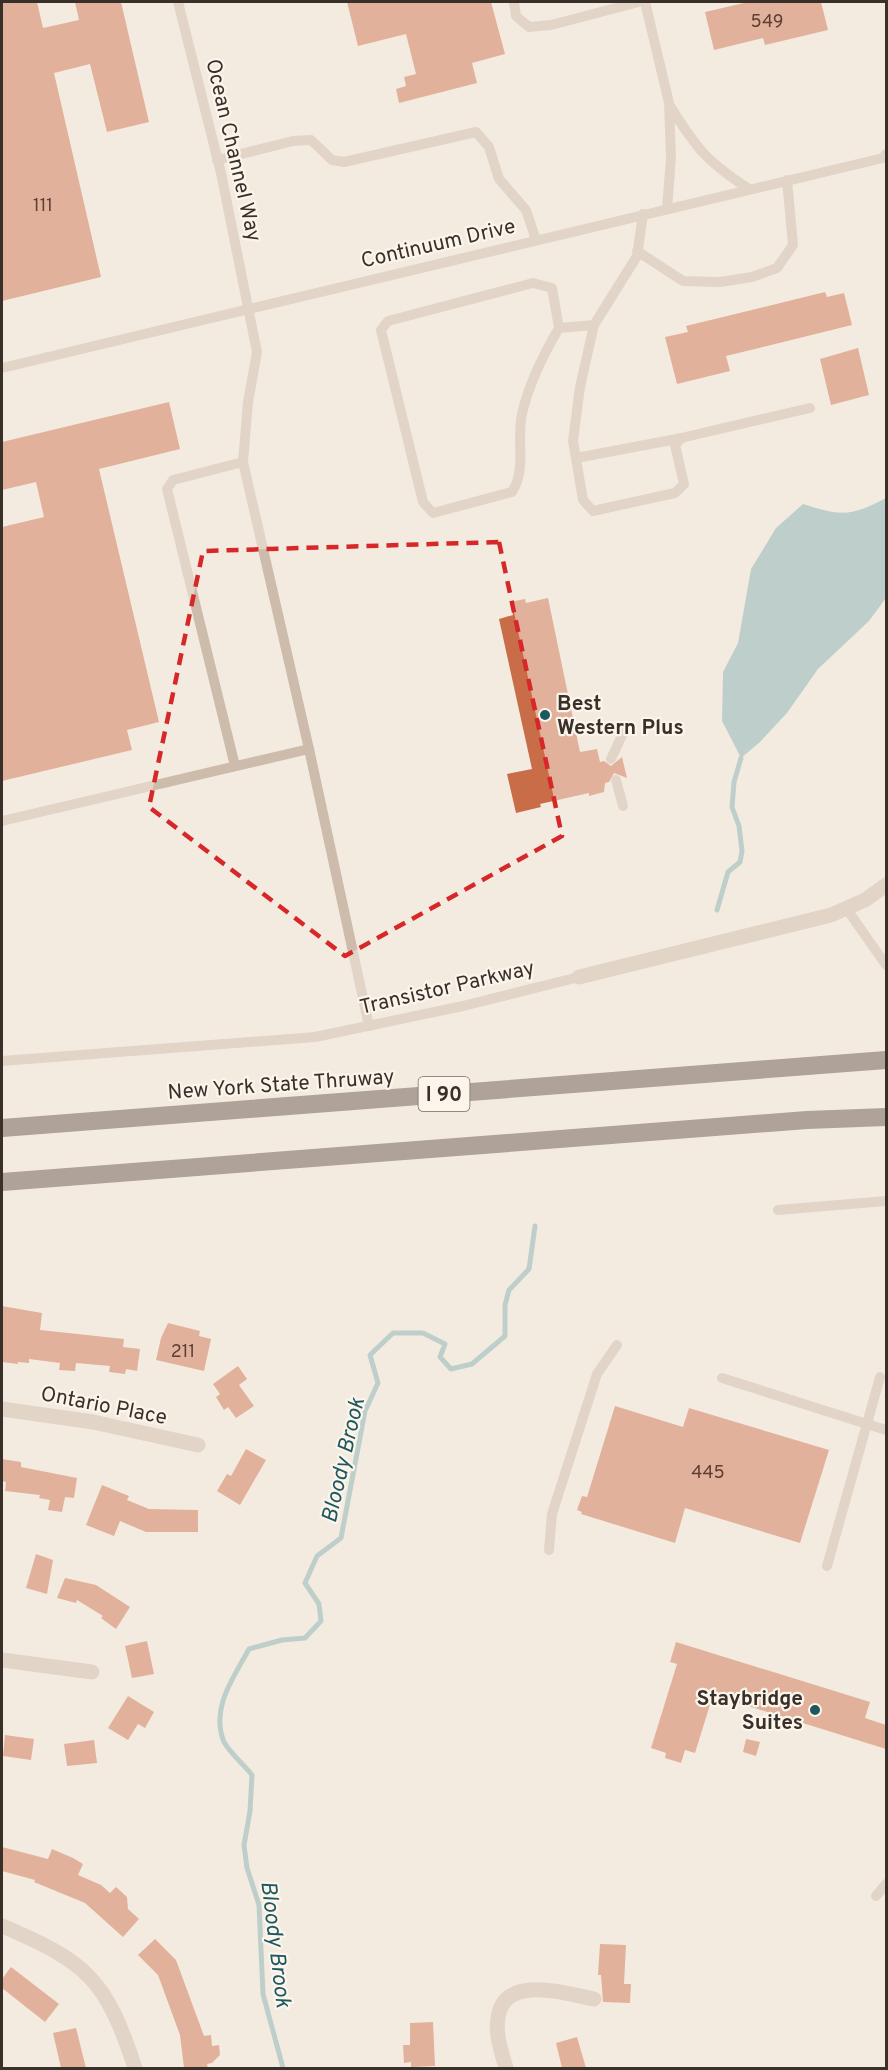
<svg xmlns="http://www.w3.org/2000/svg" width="888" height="2070" viewBox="0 0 888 2070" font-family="Overpass,sans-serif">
<rect width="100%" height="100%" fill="#f4ebe0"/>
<path fill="#7daeb2" d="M886,498V598L869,621L818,669L787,713L760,742L741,758L722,721L723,672L738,643L751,569L776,528L803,504C841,516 850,517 886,498Z"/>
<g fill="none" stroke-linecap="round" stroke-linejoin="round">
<g stroke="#7daeb2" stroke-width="5">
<path d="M717,910L728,872L740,862L742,851L739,826L732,807L734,782L741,758"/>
<path d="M283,2068L263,1994L259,1905L247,1868L244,1845L250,1811L252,1775C244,1765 230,1753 224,1742C210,1708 234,1677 249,1649L282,1640L305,1638L321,1621L319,1604L305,1583L317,1556L341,1538L365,1411L378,1383L370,1355L393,1333H423L445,1344L440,1357L451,1369L472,1364L505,1336V1305L509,1290L529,1269L535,1226"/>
</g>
</g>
<g fill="#c96c48">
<path d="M2,2H37L43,28L79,20L75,2H121L149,122L107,132L90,64L54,73L101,277L2,301Z"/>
<path d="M347,2H491L505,54L472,63L477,83L399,103L396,89L406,86L404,77L416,74L406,34L358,46Z"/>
<path d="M748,2H821L828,30L765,45L763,38L714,50L705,12Z"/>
<path d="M825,292L827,297L844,293L852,325L726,356L730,371L677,384L665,337L688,332L686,326Z"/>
<path d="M858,348L869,395L831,405L820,359Z"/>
<path d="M169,402L180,449L99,469L159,722L127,730L132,750L2,781V527L44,517L36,482L2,490V442Z"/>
<path d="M548,598L580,752L597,749L600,762L604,761L611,766L622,757L627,778L614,773L609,782L605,783L604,792L589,796V793L540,804L541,807L516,813L507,774L532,769L499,619L513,615L510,602L525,599L526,603Z"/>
<path d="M2,1306L42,1313L40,1330L124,1339L123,1347L140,1349L137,1371L126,1369L125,1374L109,1372L110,1366L76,1363L75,1371L59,1370L60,1363L29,1359V1363L18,1362V1364L2,1362Z"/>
<path d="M168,1323L200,1331L199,1336L211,1339L204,1371L156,1360L161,1338Z"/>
<path d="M238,1366L247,1379L239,1385L254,1406L236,1418L228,1407L224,1410L216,1397L220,1394L213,1384Z"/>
<path d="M615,1406L683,1427L689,1408L829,1450L800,1543L685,1508L675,1543L581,1514L582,1512L577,1510L582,1496L587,1497Z"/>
<path d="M246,1449L266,1460L240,1505L217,1491L227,1474L231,1476Z"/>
<path d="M2,1459L21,1462V1467L77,1478L74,1498L65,1497L62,1512L48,1510L50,1500L39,1498L40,1495L5,1491L6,1482L2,1481Z"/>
<path d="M102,1485L129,1496L127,1500L149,1509L198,1510V1532H146L120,1521L114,1536L86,1525Z"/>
<path d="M36,1554L53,1560L47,1594L26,1588Z"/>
<path d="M65,1578L96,1585L130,1607L116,1629L101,1618L103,1616L77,1600L76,1603L57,1598Z"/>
<path d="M147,1641L154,1674L132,1678L125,1646Z"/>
<path d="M676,1642L870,1702L865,1718L886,1725V1749L713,1695L695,1753L685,1750L681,1763L665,1758L666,1753L651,1748L677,1664L670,1662Z"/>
<path d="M128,1696L154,1712L145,1728L138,1724L128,1740L108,1728Z"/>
<path d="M5,1735L34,1739L31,1760L3,1756Z"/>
<path d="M746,1739L760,1742L756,1756L743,1752Z"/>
<path d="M94,1740L97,1763L67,1766L64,1744Z"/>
<path d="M2,1847L48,1859L52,1849L73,1858L83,1864L78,1875L101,1885L110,1893L116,1887L127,1897L128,1909L139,1919L123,1937L85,1903L34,1882L35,1880L2,1871Z"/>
<path d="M155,1939L176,1960L204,2036L211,2035L212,2046L219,2045L220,2055L212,2063L207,2064L208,2068H184L180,2035L158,1975L138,1955Z"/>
<path d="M600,1944L626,1945L624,1984H631L630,2003L603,2002L601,1975H598Z"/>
<path d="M11,1967L59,2004L45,2022L2,1988V1979Z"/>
<path d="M433,2022L435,2066L411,2067V2062L404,2063L403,2045H410V2023Z"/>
<path d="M76,2028L86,2068H61L53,2033Z"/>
<path d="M577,2037L586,2068H562L556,2043Z"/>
</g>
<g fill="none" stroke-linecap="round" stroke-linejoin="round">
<g stroke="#cdbbab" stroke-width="10">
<path d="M178,2L221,173L257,352L248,402L243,462"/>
<path d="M514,2L516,16L529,27L551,25L639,2"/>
<path d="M645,2L669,103L671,158L667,209"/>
<path d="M670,106C697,149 706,161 749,189"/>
<path d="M217,160L293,141L311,140L332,160L344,162L476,132L489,147L499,179L526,210L536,240"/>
<path d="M643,214L637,256L594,325L580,387L573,441L583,500L593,511L675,493L684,484L675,445L681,438L810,408"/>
<path d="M637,251L683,281L720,282L752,277L777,268L793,245L787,180"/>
<path d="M559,328C543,355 529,383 522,414C516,440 527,469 512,492L433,513L423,502L381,330L388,321L533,283L552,288L559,328L594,325"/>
<path d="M2,368L883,158L886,154"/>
<path d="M576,458L682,438"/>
<path d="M611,759L624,731"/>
<path d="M235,766L167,489L173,480L243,462L309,749"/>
<path d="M616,780L623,806"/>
<path d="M2,821L309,749L369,1026"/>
<path d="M846,908L886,965"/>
<path d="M2,1061L315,1037L463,1006L579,977"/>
<path d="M778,1210L886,1201"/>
<path d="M722,1378L886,1430"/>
<path d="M549,1550L552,1514L597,1374L617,1345"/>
<path d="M827,1566L880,1377"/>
<path d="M876,1896L886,1884"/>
</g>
<g stroke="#cdbbab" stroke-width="15">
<path d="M579,977L831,915L865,900L886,885"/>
<path d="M2,1409L93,1422L198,1445"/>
<path d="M2,1660L92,1672"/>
<path d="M2,1926C87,1962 106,1979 135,2068"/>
<path d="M506,2068C502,2053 495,2035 498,2018C504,1973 567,1994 594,1999"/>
</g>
<g stroke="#5b4a41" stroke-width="18">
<path d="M2,1128L886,1060"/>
<path d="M2,1182L807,1120L886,1117"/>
</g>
</g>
<path d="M0 0H888V2070H0ZM499,542L562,836L345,956L149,807L203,551Z" fill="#f4ebe0" fill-opacity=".55" fill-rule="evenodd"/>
<path fill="none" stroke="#d62828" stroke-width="4.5" stroke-dasharray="12 8" stroke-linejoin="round" d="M499,542L562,836L345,956L149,807L203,551Z"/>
<g fill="#1e575e" stroke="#fbf5ec" stroke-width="2">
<circle cx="545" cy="715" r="6"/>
<circle cx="815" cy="1710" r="6"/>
</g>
<g text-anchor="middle" stroke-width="4.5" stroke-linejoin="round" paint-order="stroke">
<g font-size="18" fill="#5e3f32">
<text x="767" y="27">549</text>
<text x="43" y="211">111</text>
<text x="183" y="1357">211</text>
<text x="708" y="1478">445</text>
</g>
<rect fill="#fbf5ec" stroke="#746b64" stroke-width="1.5" x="418.5" y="1077" width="51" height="34" rx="4.5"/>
<g font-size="20" font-weight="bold" fill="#3a302a">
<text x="444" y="1101">I 90</text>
</g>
<g font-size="21" fill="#3a302a" stroke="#fbf5ec">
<text transform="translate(234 150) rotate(77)" y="7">Ocean Channel Way</text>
<text transform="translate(438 243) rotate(-13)" y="7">Continuum Drive</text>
<text transform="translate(447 987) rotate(-13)" y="7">Transistor Parkway</text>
<text transform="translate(281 1084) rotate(-4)" y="7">New York State Thruway</text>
<text transform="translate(104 1405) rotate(11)" y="7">Ontario Place</text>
</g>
<g font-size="21" font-weight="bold" fill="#3a302a" stroke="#fbf5ec" text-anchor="start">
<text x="557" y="710">Best<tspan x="557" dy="24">Western Plus</tspan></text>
<text x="803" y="1705" text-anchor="end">Staybridge<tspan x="803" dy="24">Suites</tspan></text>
</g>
<g font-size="22" font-style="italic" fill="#1e575e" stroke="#fbf5ec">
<text transform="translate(342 1460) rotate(-77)" y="8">Bloody Brook</text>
<text transform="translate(277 1944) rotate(83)" y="8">Bloody Brook</text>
</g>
</g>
<rect width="888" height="2070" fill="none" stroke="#3a302a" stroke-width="6"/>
</svg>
